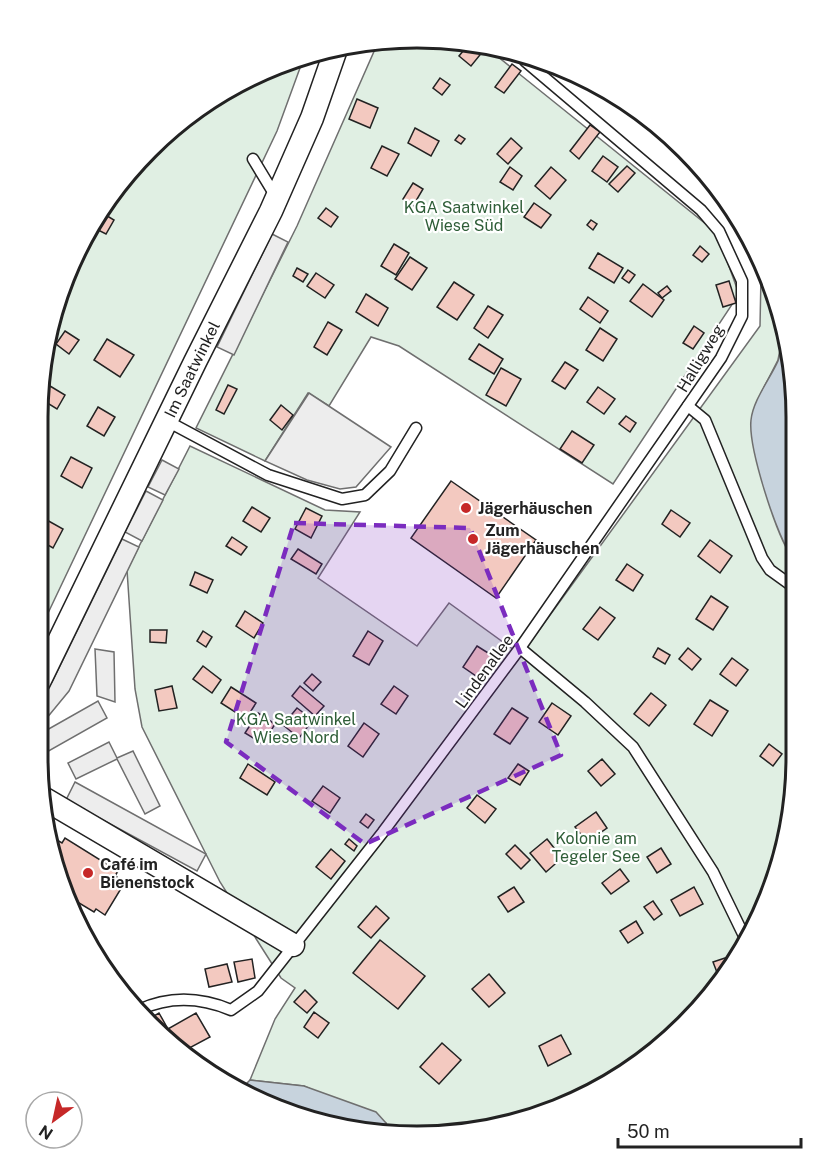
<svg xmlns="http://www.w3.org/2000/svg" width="834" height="1174" viewBox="0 0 834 1174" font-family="'Public Sans',sans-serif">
<rect width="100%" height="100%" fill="#fff"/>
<g fill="#e0efe3" stroke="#6f6f6f" stroke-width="1.5">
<path d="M441,38L492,52L717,233L739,294L613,484L399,346L371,337L329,406L308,393L265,461L196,428L297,226L376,47Z"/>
<path d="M304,57L277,131L40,630L45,343L88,228L167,132L295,58Z"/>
<path d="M720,194L758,249L783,334L778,360L761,393L792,557L794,560L796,781L758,925L667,1042L585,1098L467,1133H386V1123L304,1086L250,1080L275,1019L295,988L281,978L220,882L142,727L135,689L127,570L190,446L325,510L360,512L318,578L417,646L449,603L521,655L760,326L761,276L727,214Z"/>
</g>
<g fill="#ededed" stroke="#6f6f6f" stroke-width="1.5">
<path d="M272,234L288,242L234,355L217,347Z"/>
<path d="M309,393L391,447L356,487L340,489L307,480L265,461Z"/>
<path d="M162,460L179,469L165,495L148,487Z"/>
<path d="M146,491L163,500L142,541L125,532Z"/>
<path d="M122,539L139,547L69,691L46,719L38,726L39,699L52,682Z"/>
<path d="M95,649L114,652L115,702L97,696Z"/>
<path d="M98,701L107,718L38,757V735Z"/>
<path d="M109,742L117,758L133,751L160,806L145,814L117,759L76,779L68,763Z"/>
<path d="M75,782L206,854L197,871L66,800Z"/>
</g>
<g fill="#c7d3dd" stroke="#6f6f6f" stroke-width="1.5">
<path d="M783,334L793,367L794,560C777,539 748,447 751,420C753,400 770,379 778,361C781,353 781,343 783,334Z"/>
<path d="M250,1080L304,1086L376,1112L386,1123V1133H367L271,1107L241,1089Z"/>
</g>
<g fill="#f3c9c0" stroke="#222" stroke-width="1.5">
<path d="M468,45L484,50L471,66L459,56Z"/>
<path d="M512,64L521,71L504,93L495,87Z"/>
<path d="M440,78L450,85L442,95L433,88Z"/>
<path d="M357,99L378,108L370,128L349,119Z"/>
<path d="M590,125L600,132L579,159L570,151Z"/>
<path d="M415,128L439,141L431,156L408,143Z"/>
<path d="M459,135L465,139L461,144L455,140Z"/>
<path d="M511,138L522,148L508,164L497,154Z"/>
<path d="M382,146L399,154L387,176L371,168Z"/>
<path d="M603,156L618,167L607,182L592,171Z"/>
<path d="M627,166L635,173L618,192L609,184Z"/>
<path d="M510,167L522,176L513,190L500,182Z"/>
<path d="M551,167L566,180L550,199L535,186Z"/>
<path d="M413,183L423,189L413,206L403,199Z"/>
<path d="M534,203L551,215L541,228L524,217Z"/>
<path d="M326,208L338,217L331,227L318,218Z"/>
<path d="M104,214L114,220L106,234L96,229Z"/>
<path d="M591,220L597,224L593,230L587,225Z"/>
<path d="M394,244L409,253L396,275L381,266Z"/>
<path d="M700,246L709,254L702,262L693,255Z"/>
<path d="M598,253L623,268L614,283L589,268Z"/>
<path d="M410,257L427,268L412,290L395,279Z"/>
<path d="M297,268L308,274L303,282L293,276Z"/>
<path d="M628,270L635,275L629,283L622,278Z"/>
<path d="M316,273L334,285L325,298L307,286Z"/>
<path d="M729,281L736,303L723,307L716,285Z"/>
<path d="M454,282L474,295L457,320L437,307Z"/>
<path d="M643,284L664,300L652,317L630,301Z"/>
<path d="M667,286L671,291L662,298L658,293Z"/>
<path d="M366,294L388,308L378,326L356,312Z"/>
<path d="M588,297L608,311L600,323L580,309Z"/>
<path d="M488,306L503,315L488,338L474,328Z"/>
<path d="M328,322L342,330L327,355L314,347Z"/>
<path d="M694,326L704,333L693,349L683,343Z"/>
<path d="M600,328L617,339L603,361L586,350Z"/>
<path d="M65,331L79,340L69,354L56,344Z"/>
<path d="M107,339L134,355L120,377L94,360Z"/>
<path d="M479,344L503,359L494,374L469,359Z"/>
<path d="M565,362L578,370L565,389L552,381Z"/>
<path d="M501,368L521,379L506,406L486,395Z"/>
<path d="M228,385L237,389L224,414L216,410Z"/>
<path d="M50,386L65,395L57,409L44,401Z"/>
<path d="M598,387L615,399L604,414L587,402Z"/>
<path d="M281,405L293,415L282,430L270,420Z"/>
<path d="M98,407L115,417L104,436L87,426Z"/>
<path d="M626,416L636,423L630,432L619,424Z"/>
<path d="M572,431L594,445L582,463L560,449Z"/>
<path d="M71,457L92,468L82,488L61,476Z"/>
<path d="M451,481L536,540L496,598L411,538Z"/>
<path d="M252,507L270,518L261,532L243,521Z"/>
<path d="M306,508L322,516L311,538L295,529Z"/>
<path d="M671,510L690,523L680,537L662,524Z"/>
<path d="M45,519L63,529L53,548L41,541L42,524Z"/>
<path d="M232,537L247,547L241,555L226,546Z"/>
<path d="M710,540L732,556L720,573L698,556Z"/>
<path d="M298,549L322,564L316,574L291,559Z"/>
<path d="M627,564L643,575L633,591L616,580Z"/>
<path d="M195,572L213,580L207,593L190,585Z"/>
<path d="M711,596L728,607L713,630L696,619Z"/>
<path d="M600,607L615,618L598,640L583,629Z"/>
<path d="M245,611L263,623L254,638L236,626Z"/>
<path d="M150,630H167L166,643L150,642Z"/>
<path d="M203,631L212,637L206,647L197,641Z"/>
<path d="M368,631L383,641L369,665L353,656Z"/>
<path d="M477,646L493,656L479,678L463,667Z"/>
<path d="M658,648L670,655L665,664L653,657Z"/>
<path d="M688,648L701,659L692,670L679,659Z"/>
<path d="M732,658L748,670L736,686L720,674Z"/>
<path d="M203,666L221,680L212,693L193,679Z"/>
<path d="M312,674L321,682L313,691L304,683Z"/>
<path d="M172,686L177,708L159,711L155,690Z"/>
<path d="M300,686L324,706L315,716L292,696Z"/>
<path d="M394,686L408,696L396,714L381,704Z"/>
<path d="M231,687L256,703L246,719L221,703Z"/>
<path d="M651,693L666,705L649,726L634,714Z"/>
<path d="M710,700L728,711L712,736L694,724Z"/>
<path d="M552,703L571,716L558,735L539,722Z"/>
<path d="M297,708L313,720L299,738L283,725Z"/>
<path d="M512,708L528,718L510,744L494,734Z"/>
<path d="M258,713L275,724L263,744L245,733Z"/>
<path d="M364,723L379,734L363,757L348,746Z"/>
<path d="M769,744L782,754L773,766L760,756Z"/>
<path d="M602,759L615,774L601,786L588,771Z"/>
<path d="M248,764L275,782L267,795L240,778Z"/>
<path d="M518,764L529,771L520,785L508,778Z"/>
<path d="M323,786L340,798L330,813L312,801Z"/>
<path d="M794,786L791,800L785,793Z"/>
<path d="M477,795L496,809L485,823L467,808Z"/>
<path d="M596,812L607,828L587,842L575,827Z"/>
<path d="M366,814L374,820L368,828L360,822Z"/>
<path d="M50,836L62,843L65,838L118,871L115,876L125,882L105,915L96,909L94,912L69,897L51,856L48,839Z"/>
<path d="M349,839L357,846L354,851L345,844Z"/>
<path d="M547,839L562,858L546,872L530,853Z"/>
<path d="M515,845L530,860L521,869L506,854Z"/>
<path d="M661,848L671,864L657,873L647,857Z"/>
<path d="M331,849L345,861L331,879L316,867Z"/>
<path d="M620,869L629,881L611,894L602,883Z"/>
<path d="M514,887L524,902L508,912L498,897Z"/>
<path d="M694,887L703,904L680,916L671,900Z"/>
<path d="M653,901L662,914L654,920L644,907Z"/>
<path d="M376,906L389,918L371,938L358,927Z"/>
<path d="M636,921L643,933L628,943L620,931Z"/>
<path d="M380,940L425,976L398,1009L353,973Z"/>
<path d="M103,953L106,973L95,954Z"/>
<path d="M734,955L719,975H718L713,962Z"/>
<path d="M252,959L255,978L238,982L234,962Z"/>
<path d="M227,964L232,982L209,987L205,969Z"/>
<path d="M489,974L505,993L489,1007L472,989Z"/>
<path d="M305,990L317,1002L307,1013L294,1002Z"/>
<path d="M314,1012L329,1023L318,1038L304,1027Z"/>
<path d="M159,1013L168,1029L196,1013L210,1037L182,1052L167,1043L147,1020Z"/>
<path d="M561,1035L571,1054L548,1066L539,1046Z"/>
<path d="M442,1043L461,1060L439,1084L420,1067Z"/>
</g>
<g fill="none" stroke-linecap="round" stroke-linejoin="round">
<defs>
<g id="service">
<path d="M253,159L276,197"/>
<path d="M688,406L705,420L762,558L770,570L795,588"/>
<path d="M167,421L268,475L342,499L365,495L390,471L416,428"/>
<path d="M520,648L585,702L633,747L713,872L746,940"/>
<path d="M139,1010C169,996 200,997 231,1010L258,991L383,832L520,648L721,358L742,316V281L719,231L701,210L525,61"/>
</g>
<g id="minor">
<path id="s1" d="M39,682L195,362L271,211L312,118L335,52"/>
<path d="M43,798L293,945"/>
</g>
</defs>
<use href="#service" stroke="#222" stroke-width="13"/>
<use href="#minor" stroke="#222" stroke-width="25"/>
<use href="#service" stroke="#fff" stroke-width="10"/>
<use href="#minor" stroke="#fff" stroke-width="22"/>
</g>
<path fill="#7b2cbf" fill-opacity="0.2" stroke="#7b2cbf" stroke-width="4.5" stroke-dasharray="12 8" stroke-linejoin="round" d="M294,523L470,528L561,755L365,844L226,742Z"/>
<g fill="#c62828" stroke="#fff" stroke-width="2">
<circle cx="466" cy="508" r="6"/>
<circle cx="473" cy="539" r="6"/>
<circle cx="88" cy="873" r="6"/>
</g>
<g text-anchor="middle" stroke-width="4.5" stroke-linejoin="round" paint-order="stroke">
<g font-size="16" fill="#2f5e38" stroke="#fff">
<text x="464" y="213">KGA Saatwinkel<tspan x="464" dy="18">Wiese Süd</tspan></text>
<text x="296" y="725">KGA Saatwinkel<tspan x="296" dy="18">Wiese Nord</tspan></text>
<text x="596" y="844">Kolonie am<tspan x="596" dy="18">Tegeler See</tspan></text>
</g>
<g font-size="16" fill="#222" stroke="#fff">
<text transform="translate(700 358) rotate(-59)" y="6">Halligweg</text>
<text dy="6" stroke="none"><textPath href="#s1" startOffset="348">Im Saatwinkel</textPath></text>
<text transform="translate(484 671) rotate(-54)" y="6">Lindenallee</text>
</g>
<g font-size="16" font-weight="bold" fill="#222" stroke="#fff" text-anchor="start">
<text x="478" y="514">Jägerhäuschen</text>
<text x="485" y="536">Zum<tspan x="485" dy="18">Jägerhäuschen</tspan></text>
<text x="100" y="870">Café im<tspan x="100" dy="18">Bienenstock</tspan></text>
</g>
</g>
<path d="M0 0H834V1174H0ZM417 48H417A369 369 0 0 1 786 417V757A369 369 0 0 1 417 1126H417A369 369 0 0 1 48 757V417A369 369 0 0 1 417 48Z" fill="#fff" fill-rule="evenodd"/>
<path fill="none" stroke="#222" stroke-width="3" d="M417 48H417A369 369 0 0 1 786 417V757A369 369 0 0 1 417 1126H417A369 369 0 0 1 48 757V417A369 369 0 0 1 417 48Z"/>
<g transform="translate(54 1120) rotate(213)"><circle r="28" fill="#ffffff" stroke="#a7a7a7" stroke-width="1.5"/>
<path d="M0-4.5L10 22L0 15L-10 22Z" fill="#c62828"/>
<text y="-9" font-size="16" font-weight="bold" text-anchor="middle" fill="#222222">N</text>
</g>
<path d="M618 1138v9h183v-9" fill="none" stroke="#222222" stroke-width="3"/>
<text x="627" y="1138" font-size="18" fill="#222222" stroke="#ffffff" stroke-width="4.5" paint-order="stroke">50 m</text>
</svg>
